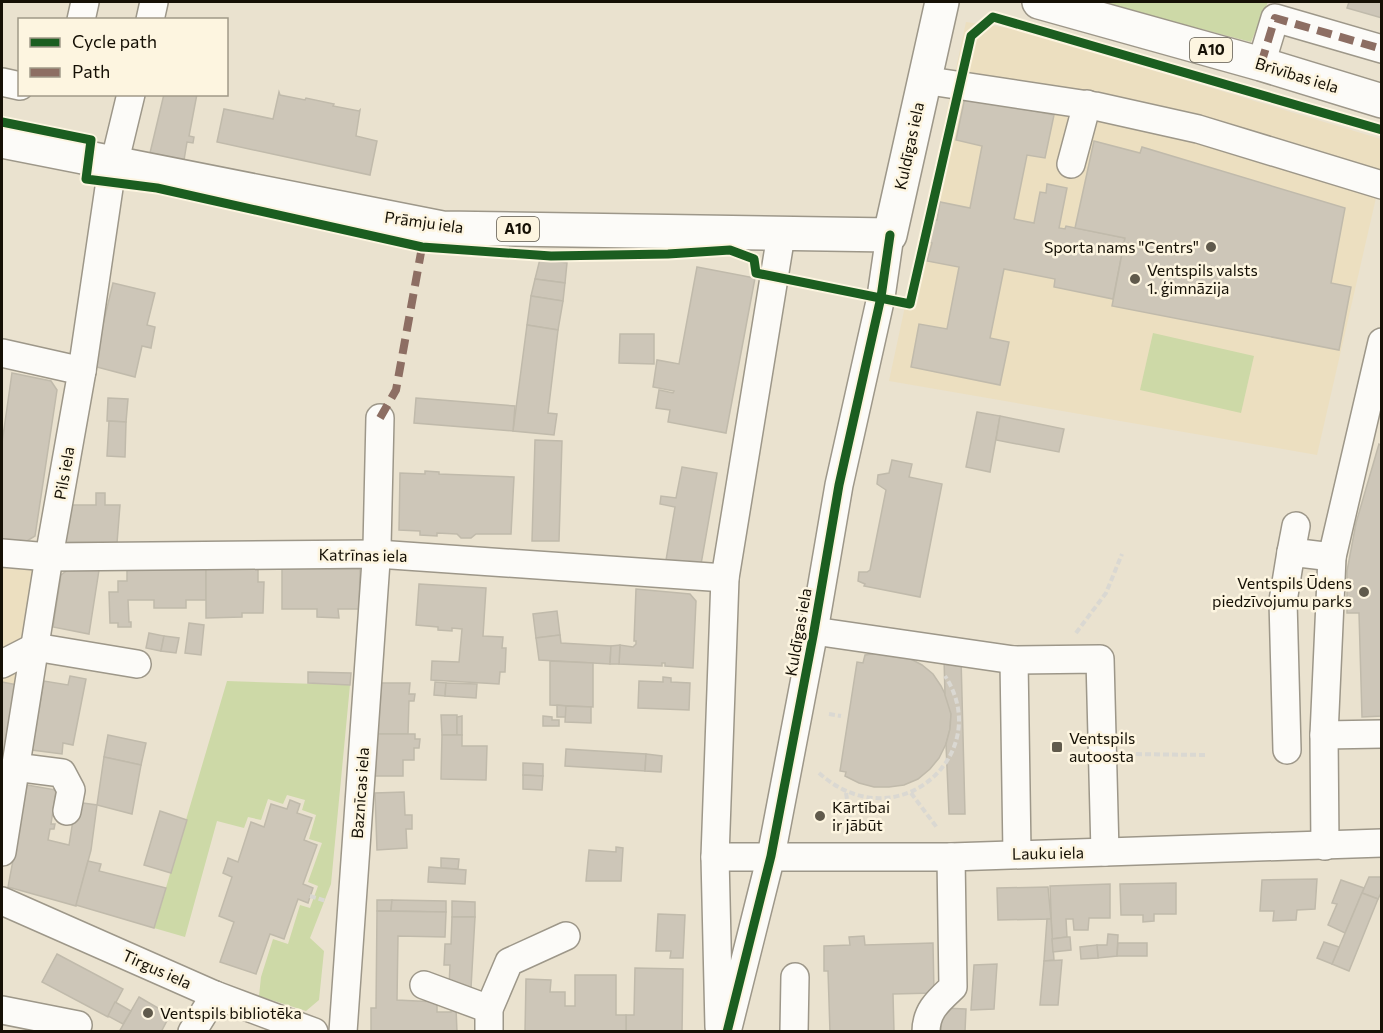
<svg xmlns="http://www.w3.org/2000/svg" width="1383" height="1033" viewBox="0 0 1383 1033" font-family="Commissioner,sans-serif">
<rect width="100%" height="100%" fill="#eae2cf"/>
<g fill="#ecdfc0">
<path d="M966,22L1015,29L1381,139V176L1317,455L889,381Z"/>
<path d="M2,560L44,561L2,817Z"/>
</g>
<g fill="#cdd9a7">
<path d="M1098,2H1268L1251,42Z"/>
<path d="M1153,333L1254,356L1241,413L1140,390Z"/>
<path d="M227,681L350,685L331,884L310,938L324,951L319,1000L306,1011L259,996L261,977L273,939L288,944L300,905L310,908L318,886L308,882L322,843L309,839L316,815L302,810L305,800L287,795L283,804L268,799L261,820L248,817L244,828L217,821L185,937L154,928Z"/>
</g>
<g fill="#cdc6b8" stroke="#c0baab" stroke-width="1.5">
<path d="M1349,2H1382V18L1347,8Z"/>
<path d="M279,92L280,95L305,100L306,98L334,104L333,106L359,111L360,110L356,136L377,141L370,175L217,142L224,109L273,119Z"/>
<path d="M164,94H197L189,136L194,137L193,143L187,142L184,160L150,153Z"/>
<path d="M965,97L1054,115L1045,158L1027,155L1014,219L1034,223L1040,192L1046,193L1047,184L1067,188L1059,228L1065,229L1066,226L1125,238L1113,299L1054,287L1055,279L1004,269L990,338L1009,342L1000,385L911,367L919,324L947,329L959,267L927,261L932,243L929,242L934,220H937L940,202L970,208L982,146L956,140Z"/>
<path d="M1094,141L1140,153L1142,147L1345,208L1331,283L1351,287L1339,350L1112,306L1125,238L1075,228Z"/>
<path d="M540,259L567,263L565,283L535,279Z"/>
<path d="M697,267L755,278L726,433L668,422L670,410L656,408L659,390L673,393L674,391L653,387L657,360L679,364Z"/>
<path d="M535,279L565,283L563,301L531,296Z"/>
<path d="M113,283L155,293L147,325L155,327L151,348L142,346L135,377L93,366Z"/>
<path d="M531,296L563,301L558,330L527,325Z"/>
<path d="M527,325L558,330L548,413L557,414L554,435L513,431Z"/>
<path d="M620,334H654V364L619,363Z"/>
<path d="M12,373L51,381L57,390L35,536L27,541L2,540V443Z"/>
<path d="M108,398L128,399L126,422L107,421Z"/>
<path d="M416,398L515,406L513,431L414,423Z"/>
<path d="M977,412L1000,416L990,472L966,467Z"/>
<path d="M1000,416L1064,429L1059,452L996,440Z"/>
<path d="M109,421L126,422L125,457L107,456Z"/>
<path d="M535,440L562,441L559,541H532Z"/>
<path d="M1379,444L1382,446V716L1362,717L1359,613H1347V571L1356,523Z"/>
<path d="M892,460L912,464L909,477L942,484L920,597L864,586L865,584L858,581L859,572H867L870,570L886,490L877,484L878,475L889,473Z"/>
<path d="M682,467L717,473L700,570L665,566L675,507L660,504L661,496L676,498Z"/>
<path d="M425,471L439,472V474L514,477L511,534H476L471,538H461L457,534L437,533V536L420,535V531L399,530L400,473L425,474Z"/>
<path d="M96,493H105V505H120L117,543L65,542L71,505H96Z"/>
<path d="M282,568L360,569L359,609H338L339,618L317,617V609H282Z"/>
<path d="M69,569L99,570L89,634L53,627L61,575Z"/>
<path d="M127,569H206V600H186V608H154V600H128L129,622H131V627H118V623H110L109,592H118V581H127Z"/>
<path d="M206,569H258V582H264L263,613H242V617L206,618Z"/>
<path d="M419,584L486,588L483,636L503,637L502,648H506L505,672H500L499,684L431,680L432,661L459,662L462,629L452,628V631L438,630V627L416,625Z"/>
<path d="M636,589L690,594L696,601L693,668L665,666V663H662V666L619,664L620,645L633,647L636,644V641H634Z"/>
<path d="M557,611L560,635L536,638L533,614Z"/>
<path d="M189,623L204,625L201,655L185,653Z"/>
<path d="M149,633L164,636L161,651L146,648Z"/>
<path d="M560,635L561,643L611,646L610,664L539,660L536,638Z"/>
<path d="M164,636L179,638L176,653L161,651Z"/>
<path d="M620,645L619,664H610L611,646Z"/>
<path d="M879,653L909,658L922,665L933,674L941,686L948,700L951,714L950,729L946,744L939,758L930,769L918,779L904,785L889,787H874L859,783L845,776L846,772L840,771L857,662L863,663L865,655Z"/>
<path d="M961,657L965,814H949L946,744L950,729L951,714L945,695L944,658Z"/>
<path d="M550,661L593,663V707L550,705Z"/>
<path d="M308,672L351,673L350,685L308,683Z"/>
<path d="M70,676L86,679L73,745L63,743L62,754L32,750L44,681L68,685Z"/>
<path d="M663,677L671,678V682L690,683L689,710L638,708L639,681L663,682Z"/>
<path d="M2,682L18,685L2,781Z"/>
<path d="M435,682L446,683L445,696L434,695Z"/>
<path d="M378,683H410L409,694H415L414,701H409L408,734H377Z"/>
<path d="M446,683L477,684L476,698L445,696Z"/>
<path d="M557,705L566,706V717H557Z"/>
<path d="M566,706L591,707V723L565,722Z"/>
<path d="M441,715H457V735H442Z"/>
<path d="M462,716V735H457V717Z"/>
<path d="M543,716L552,717V720H559V726H543Z"/>
<path d="M377,734H415V739H420L419,748H414V760H403V776H375Z"/>
<path d="M108,735L146,743L141,765L104,757Z"/>
<path d="M442,735H462V746H487L486,780L441,779Z"/>
<path d="M566,749L646,754L645,771L565,766Z"/>
<path d="M646,754L662,756L661,772L645,771Z"/>
<path d="M104,757L141,765L132,814L97,805Z"/>
<path d="M523,763L543,764V776L523,775Z"/>
<path d="M523,775L543,776L542,790L523,789Z"/>
<path d="M27,785L56,790L51,824H55L54,829H50L48,840L69,845L76,802L97,805L91,850L76,906L8,887Z"/>
<path d="M404,792L405,815H412V829H406L407,848L377,850L375,793Z"/>
<path d="M290,800L300,804L297,813L312,818L304,840L317,845L303,884L313,888L308,903L298,899L284,939L270,934L256,974L220,962L234,922L219,916L232,877L223,873L228,858L238,862L251,822L264,827L271,804L287,809Z"/>
<path d="M160,811L187,820L171,873L144,865Z"/>
<path d="M616,847L623,848L621,881H586L589,850L616,852Z"/>
<path d="M441,858L459,859L458,869L441,868Z"/>
<path d="M88,861L101,864L99,871L166,888L154,928L76,905Z"/>
<path d="M429,867L466,870L465,884L428,882Z"/>
<path d="M1369,877H1382V891L1378,899L1362,893Z"/>
<path d="M1317,879L1315,909L1297,910L1296,920L1273,921L1274,911H1260L1262,880Z"/>
<path d="M1341,880L1364,888L1345,933L1328,925L1337,904L1332,903Z"/>
<path d="M1176,883V914H1154V921L1143,922V915H1121L1120,884Z"/>
<path d="M1110,884V918H1089L1088,930H1074L1073,919H1066L1067,937L1052,939L1050,886Z"/>
<path d="M1048,887L1051,919L998,920L997,888Z"/>
<path d="M1362,893L1378,899L1349,971L1332,964Z"/>
<path d="M377,900H392L391,911H377Z"/>
<path d="M392,900L446,901V912L391,911Z"/>
<path d="M452,901L475,902V917H452Z"/>
<path d="M377,911L446,912L445,937L398,936L397,1000L437,1002V1012H451L452,1008H456L457,1032L371,1031V1008H376Z"/>
<path d="M658,914L685,915L683,958H670L671,951H656Z"/>
<path d="M452,917H475L471,988L449,987L450,965H444L445,944H451Z"/>
<path d="M1047,919H1051L1054,960L1044,961Z"/>
<path d="M1108,934L1118,935L1117,956L1098,958L1097,945H1107Z"/>
<path d="M864,936L865,945L933,943L934,993L893,994L894,1032H830L828,971H824V946L850,945L849,937Z"/>
<path d="M1067,937H1070L1071,950L1053,952L1052,939Z"/>
<path d="M1324,942L1339,947L1332,964L1317,958Z"/>
<path d="M1118,943H1147V956H1117Z"/>
<path d="M1097,945L1098,958L1081,959L1080,947Z"/>
<path d="M57,954L123,989L108,1017L42,982Z"/>
<path d="M1062,960L1058,1005H1040L1044,961Z"/>
<path d="M997,964L994,1009L971,1010L974,965Z"/>
<path d="M635,968L683,969L682,1032H626V1015H634Z"/>
<path d="M575,975H616V1015H626V1032H525L526,979L551,980L550,992H565V1006H575Z"/>
<path d="M139,997L170,1015L161,1032H119Z"/>
<path d="M115,1002L131,1011L123,1024L108,1016Z"/>
<path d="M942,1008L966,1009L965,1032H941Z"/>
</g>
<g fill="none" stroke-linecap="round" stroke-linejoin="round">
<defs>
<g id="minor">
<path d="M81,20L85,2"/>
<path d="M150,20L154,2"/>
<path d="M1261,64L1275,18L1382,49"/>
<path d="M923,80L1095,106L1198,129L1382,185"/>
<path d="M2,82L20,86"/>
<path d="M1071,164L1087,104"/>
<path d="M2,353L82,371"/>
<path d="M1291,552L1296,526"/>
<path d="M2,553L49,557L377,554L725,578"/>
<path d="M814,631L1014,660L1100,659L1105,852"/>
<path d="M1014,660L1017,853"/>
<path d="M2,664L35,647L137,664"/>
<path d="M1324,735L1382,734"/>
<path d="M1287,750L1283,601L1291,552L1332,557"/>
<path d="M15,767L62,773L71,790L67,811"/>
<path d="M1325,846L1324,735L1332,557L1382,342"/>
<path d="M2,852L49,557L82,371L110,181L131,94"/>
<path d="M715,857H951L1382,843"/>
<path d="M2,901L215,995L314,1032"/>
<path d="M424,985L489,1009"/>
<path d="M2,1010L78,1025"/>
<path d="M719,1027L715,857L725,578L781,235"/>
<path d="M192,1032L215,995"/>
<path d="M343,1032L377,547L380,418"/>
<path d="M489,1032V1009L509,962L566,936"/>
<path d="M727,1032L771,856L814,631L839,485L881,297L890,235"/>
<path d="M794,1032L795,977"/>
<path d="M926,1032C926,1011 938,1001 953,987L951,857"/>
</g>
<g id="major">
<path d="M1039,2L1261,64L1382,101"/>
<path d="M2,141L442,228L890,235L942,2"/>
</g>
</defs>
<use href="#minor" stroke="#9d9789" stroke-width="30"/>
<use href="#major" stroke="#9d9789" stroke-width="36"/>
<g stroke="#dad8d2" stroke-width="4" stroke-dasharray="6 3" stroke-linecap="butt">
<path d="M1076,633L1106,593L1122,554"/>
<path d="M829,714L841,716"/>
<path d="M1127,754L1208,755"/>
<path d="M819,773C897,843 996,753 945,676"/>
<path d="M846,793L852,828"/>
<path d="M911,793L938,829"/>
<path d="M310,896L326,901"/>
</g>
<use href="#minor" stroke="#fcfbf8" stroke-width="27"/>
<use href="#major" stroke="#fcfbf8" stroke-width="33"/>
<g stroke="#8d6e63" stroke-width="8" stroke-dasharray="15 8" stroke-linecap="butt">
<path d="M1261,64L1275,18L1382,49"/>
<path d="M380,418L396,390L422,247"/>
</g>
<defs>
<g id="cycleway">
<path d="M2,122L91,140L86,179L157,188L422,247L551,256L668,254L730,250L754,259L756,273L910,304L971,36L993,17L1382,130"/>
<path d="M727,1032L771,856L814,631L839,485L881,297L890,235"/>
</g>
</defs>
<use href="#cycleway" stroke="#fdf5e0" stroke-width="13"/>
<use href="#cycleway" stroke="#1b5e20" stroke-width="9"/>
</g>
<g fill="#605a4c" stroke="#fdf5e0" stroke-width="2">
<circle cx="1211" cy="247" r="6"/>
<circle cx="1135" cy="279" r="6"/>
<circle cx="1364" cy="592" r="6"/>
<rect x="1051" y="741" width="12" height="12" rx="3"/>
<circle cx="820" cy="816" r="6"/>
<circle cx="148" cy="1013" r="6"/>
</g>
<g text-anchor="middle" stroke-width="5" stroke-linejoin="round" paint-order="stroke">
<g fill="#fdf5e0" stroke="#5b5547" stroke-width="1.5">
<rect x="1190" y="38" width="42" height="24" rx="4.5"/>
<rect x="497" y="217" width="42" height="24" rx="4.5"/>
</g>
<g font-size="15" font-weight="bold" fill="#151005">
<text x="1211" y="55">A10</text>
<text x="518" y="234">A10</text>
</g>
<g font-size="16" fill="#151005" stroke="#fdf5e0">
<text transform="translate(1297 75) rotate(17)" y="6">Brīvības iela</text>
<text transform="translate(909 146) rotate(-78)" y="6">Kuldīgas iela</text>
<text transform="translate(424 222) rotate(8)" y="6">Prāmju iela</text>
<text transform="translate(64 473) rotate(-80)" y="6">Pils iela</text>
<text transform="translate(363 555) rotate(1)" y="6">Katrīnas iela</text>
<text transform="translate(798 632) rotate(-80)" y="6">Kuldīgas iela</text>
<text transform="translate(360 793) rotate(-86)" y="6">Baznīcas iela</text>
<text transform="translate(1048 853) rotate(-1)" y="6">Lauku iela</text>
<text transform="translate(157 969) rotate(24)" y="6">Tirgus iela</text>
</g>
<g font-size="16" fill="#151005" stroke="#fdf5e0" text-anchor="start">
<text x="1199" y="253" text-anchor="end">Sporta nams "Centrs"</text>
<text x="1147" y="276">Ventspils valsts<tspan x="1147" dy="18">1. ģimnāzija</tspan></text>
<text x="1352" y="589" text-anchor="end">Ventspils Ūdens<tspan x="1352" dy="18">piedzīvojumu parks</tspan></text>
<text x="1069" y="744">Ventspils<tspan x="1069" dy="18">autoosta</tspan></text>
<text x="832" y="813">Kārtībai<tspan x="832" dy="18">ir jābūt</tspan></text>
<text x="160" y="1019">Ventspils bibliotēka</text>
</g>
</g>
<rect width="1383" height="1033" fill="none" stroke="#151005" stroke-width="6"/>
<rect x="18" y="18" width="210" height="78" fill="#fdf5e0" stroke="#a09988" stroke-width="1.5"/>
<rect x="30" y="38" width="30" height="9" fill="#1b5e20" stroke="#a09988" stroke-width="1.5"/>
<text x="72" y="48" font-size="18" fill="#151005">Cycle path</text>
<rect x="30" y="68" width="30" height="9" fill="#8d6e63" stroke="#a09988" stroke-width="1.5"/>
<text x="72" y="78" font-size="18" fill="#151005">Path</text>
</svg>
